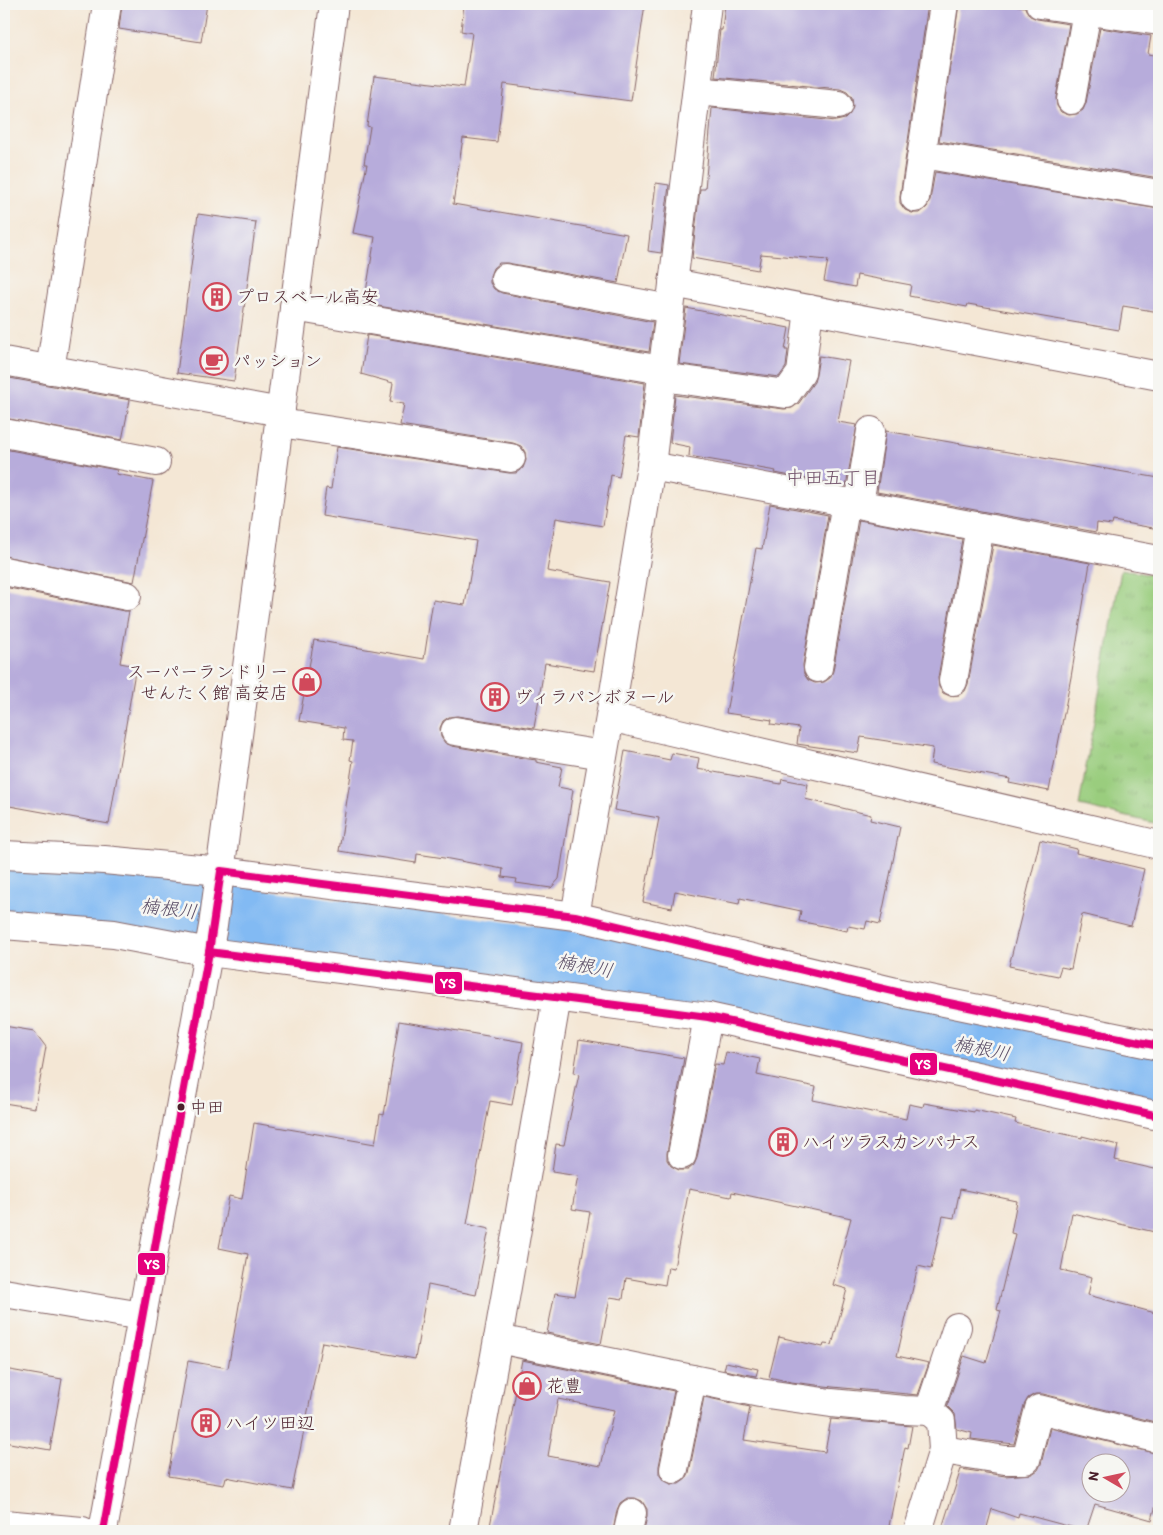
<svg xmlns="http://www.w3.org/2000/svg" width="1163" height="1535" viewBox="0 0 1163 1535" font-family="Itim,'Klee One',sans-serif">
<defs>
<pattern id="park-tufts" width="24" height="20" patternUnits="userSpaceOnUse" patternTransform="scale(1.25)"><rect width="24" height="20" fill="#9acd7e"/><path d="M3 7l-1-3M5 7V3M7 7l1-3M15 17l-1-3M17 17v-4M19 17l1-3" fill="none" stroke="#86b06d"/></pattern>
</defs>
<rect width="100%" height="100%" fill="#f6f6f2"/>
<filter id="ink" filterUnits="userSpaceOnUse"><feTurbulence type="fractalNoise" baseFrequency=".02" numOctaves="2"/><feDisplacementMap in="SourceGraphic" scale="10" xChannelSelector="R" yChannelSelector="G"/><feConvolveMatrix kernelMatrix="1 2 1 2 8 2 1 2 1" color-interpolation-filters="sRGB"/></filter>
<filter id="wash" filterUnits="userSpaceOnUse"><feTurbulence type="fractalNoise" baseFrequency=".0096" numOctaves="4" result="noise"/><feDisplacementMap in="SourceGraphic" scale="20" xChannelSelector="R" yChannelSelector="G"/><feGaussianBlur stdDeviation="1.12" result="paint"/><feColorMatrix in="noise" values="0 0 0 0 0 0 0 0 0 0 0 0 0 0 0 0 0 1.4 0 .05"/><feComposite in="paint" operator="in"/></filter>
<g filter="url(#wash)">
<rect width="100%" height="100%" fill="#f4e7d5"/>
<path fill="url(#park-tufts)" stroke="#727654" d="M1121,570L1159,576V824L1079,806Z"/>
<g fill="none" stroke-linecap="round" stroke-linejoin="round">
<path stroke="#82baf3" stroke-width="62" d="M4,893L154,906L568,961L704,987L1159,1086"/>
</g>
<g id="blocks">
<g fill="#b7acdb" fill-rule="evenodd">
<path d="M122,4H207L201,42L119,29Z"/>
<path d="M464,4H645L631,101L504,84L497,142L463,138L453,204L627,234L618,283L507,263H499L493,268L490,276V283L494,289L502,293L653,322L649,352L372,305L373,299L365,298L375,237L353,233L367,164H364L370,127L367,126L374,76L464,87L472,33L461,31Z"/>
<path d="M725,4H928L900,196V203L905,210L912,213H920L927,207L930,200L935,172L1159,209V312L1123,306L1119,330L968,304L967,307L909,296L911,285L857,275L855,287L824,281L828,260L761,254L758,270L692,258L700,189H705L712,108L836,121L845,119L850,114L853,107L852,98L847,92L840,89L715,77L720,30H722Z"/>
<path d="M959,4H1008L1025,7L1026,10L1030,16L1037,19L1069,24L1056,98L1057,106L1061,112L1069,115L1077,114L1083,110L1086,103L1100,28L1151,36L1148,54L1159,56V178L939,141Z"/>
<path d="M656,183L669,185L661,253L648,251Z"/>
<path d="M198,214L256,222L234,381L177,373Z"/>
<path d="M686,308L789,328L785,350H788L786,367L779,377L679,364Z"/>
<path d="M367,335L645,383L639,437L626,435L619,477L611,475L603,526L556,518L547,571L610,582L594,671L545,663L534,728L457,716L449,717L443,721L440,728L441,737L445,743L452,746L529,759L536,760V762L562,767L558,787L573,790L559,879L551,888L516,883L517,879L502,877L503,869L444,858L417,854L416,863L339,851L353,761L350,760L353,741L343,740L344,728L299,721L314,640L424,659L433,600L465,605L476,541L322,516L326,488L331,489L337,447L509,473H516L523,468L526,460L525,452L521,446L513,443L400,425L404,404L390,402L393,383L361,374Z"/>
<path d="M819,356L849,361L838,422L857,425L846,486L775,473L776,471L689,456L690,447L670,443L675,395L784,409L792,408L799,403L814,382L816,375Z"/>
<path d="M4,377L130,400L122,440L4,418Z"/>
<path d="M886,431L1159,478V529L1113,521L1112,525L1097,523L1096,532L877,492Z"/>
<path d="M4,449L117,470L116,474L153,481L134,582L4,556V530L8,502H4Z"/>
<path d="M770,504L828,515L803,665L804,674L808,680L815,683L824,682L830,678L833,671L859,520L962,539L938,678L939,687L943,693L950,696L959,695L965,691L968,684L993,545L1090,563L1071,677L1049,791L1009,783L1010,779L931,764L933,748L861,737L858,753L797,744L799,728L771,724L772,720L726,713L756,548L762,549Z"/>
<path d="M4,587L124,611H129L120,663L136,666L109,824L4,805Z"/>
<path d="M625,751L670,760L672,753L699,758L697,769L781,784L782,779L808,784L805,799L871,815L870,820L900,827L880,924L867,921L865,929L848,926L847,931L799,921L801,911L740,898L739,904L675,891L672,908L643,902L659,818L614,810Z"/>
<path d="M1040,840L1077,849L1076,853L1144,869L1131,926L1082,914L1071,969L1061,967L1058,976L1009,966Z"/>
<path d="M399,1021L523,1042L512,1105L490,1101L467,1224L489,1229L476,1295L428,1285L415,1359L322,1342L292,1490L226,1477L224,1485L168,1476L188,1361L228,1368L248,1254L219,1248L229,1196L242,1199L254,1123L375,1144L380,1114L384,1115Z"/>
<path d="M4,1026L34,1031L46,1047L35,1108L4,1103Z"/>
<path d="M579,1040L684,1058L667,1153V1160L671,1166L679,1170H688L694,1165L697,1158L715,1064L723,1065L726,1052L760,1059L757,1075L816,1087L813,1100L906,1119L909,1104L923,1107L924,1103L974,1112V1110L1016,1119L1015,1123L1082,1138V1136L1118,1145L1115,1160L1159,1170V1233L1072,1213L1061,1270L1092,1277L1088,1295L1159,1314V1423L1043,1394H1035L1028,1398L1024,1405L1014,1444L971,1439L972,1433L957,1429L955,1414L947,1406L964,1356L986,1363L1001,1311L997,1310L1015,1234L1011,1233L1017,1201L960,1189L954,1218L943,1216L931,1269L918,1266L897,1356L929,1363L918,1395L833,1387L791,1382L769,1377L779,1337L823,1347L824,1344L832,1345L847,1289L833,1285L851,1218L732,1192L731,1197L689,1189L674,1268L668,1267L665,1285L626,1278L623,1299L610,1297L601,1344L547,1333L555,1293L575,1296L590,1212L572,1209L578,1176L552,1172L556,1144L564,1145L579,1074L574,1073Z"/>
<path d="M522,1360L674,1391L659,1466V1474L663,1480L671,1484H679L686,1479L689,1473L704,1397L750,1407L744,1440L825,1452L831,1419L912,1426L908,1448L905,1447L888,1531H644L647,1516V1509L642,1501L635,1498H627L620,1503L617,1510L613,1531H489ZM558,1399L614,1410L601,1466L548,1456Z"/>
<path d="M726,1362L758,1369L756,1376L724,1370Z"/>
<path d="M4,1369L62,1379L50,1450L4,1442Z"/>
<path d="M1050,1428L1159,1454V1493L1152,1520L1095,1504L1086,1531L1019,1513L1018,1518L992,1509L986,1531H941L961,1469L1005,1476L1032,1474L1038,1470L1041,1464ZM1090,1462H1120V1492H1090Z"/>
</g>
</g>
</g>
<g filter="url(#ink)">
<use href="#blocks" fill-opacity="0" stroke="#866566" stroke-width="1"/>
<g fill="none" stroke-linecap="round" stroke-linejoin="round">
<defs>
<g id="minor">
<path d="M1040,4L1159,21"/>
<path d="M697,91L838,105"/>
<path d="M1071,100L1087,11"/>
<path d="M922,154L1159,194"/>
<path d="M915,198L944,4"/>
<path d="M505,278L670,309"/>
<path d="M673,283L1159,376"/>
<path d="M294,307L662,370"/>
<path d="M4,361L281,412"/>
<path d="M50,370L107,4"/>
<path d="M662,377L786,394L801,373L809,309"/>
<path d="M280,423L511,458"/>
<path d="M4,433L156,462"/>
<path d="M651,466L1159,560"/>
<path d="M859,504L871,431"/>
<path d="M4,571L127,596"/>
<path d="M818,668L846,502"/>
<path d="M953,681L980,527"/>
<path d="M610,717L1159,845"/>
<path d="M455,731L603,755"/>
<path d="M4,855L104,860L221,871L575,916L905,994L1159,1046"/>
<path d="M575,916L610,717L651,466L707,4"/>
<path d="M4,925L114,934L209,952L708,1017L1159,1116"/>
<path d="M682,1155L708,1017"/>
<path d="M4,1293L142,1316"/>
<path d="M498,1339L760,1393L831,1403L904,1410L929,1411"/>
<path d="M943,1450L941,1421L929,1411L957,1327"/>
<path d="M674,1469L692,1379"/>
<path d="M4,1524L82,1531"/>
<path d="M103,1531L213,926L334,4"/>
<path d="M463,1531L498,1339L557,997"/>
<path d="M628,1531L632,1513"/>
<path d="M918,1531L943,1450L1005,1460H1026L1039,1409L1159,1439"/>
</g>
</defs>
<use href="#minor" stroke="#866566" stroke-width="30"/>
<use href="#minor" stroke="#fff" stroke-width="28"/>
<defs>
<g id="bus-1">
<path d="M209,952L708,1017L1159,1116"/>
<path d="M103,1531L209,952L221,871L575,916L905,994L1159,1046"/>
</g>
</defs>
<use href="#bus-1" stroke="#f6f6f2" stroke-width="11"/>
<use href="#bus-1" stroke="#e5007d" stroke-width="8"/>
</g>
</g>
<defs>
<symbol id="building-ring" viewBox="-11 -11 22 22"><circle r="9.5" fill="#f6f6f2" stroke="#d1495b" stroke-width="1.5"/><path d="M-4-6H4V6H1V3H-1V6H-4ZM-2.5-4.3h1.7v1.8h-1.7ZM.8-4.3h1.7v1.8H.8ZM-2.5-1h1.7V.8h-1.7ZM.8-1h1.7V.8H.8Z" fill="#d1495b"/></symbol>
<symbol id="cafe-ring" viewBox="-11 -11 22 22"><circle r="9.5" fill="#f6f6f2" stroke="#d1495b" stroke-width="1.5"/><path d="M-5.5-4.5H6V0H3Q3 3.5 0 3.5H-2.5Q-5.5 3.5-5.5 0ZM3-3.2v2h1.7v-2ZM-6 4.5H4V6H-6Z" fill="#d1495b"/></symbol>
<symbol id="shop-ring" viewBox="-11 -11 22 22"><circle r="9.5" fill="#f6f6f2" stroke="#d1495b" stroke-width="1.5"/><path d="M-5-2.5h2.3a2.7 3.5 0 0 1 5.4 0H5L5.5 6h-11ZM-1.5-2.5h3a1.5 2.3 0 0 0-3 0Z" fill="#d1495b"/></symbol>
</defs>
<g fill-rule="evenodd">
<use href="#building-ring" x="201" y="281" width="32" height="32"/>
<use href="#cafe-ring" x="198" y="345" width="32" height="32"/>
<use href="#shop-ring" x="291" y="666" width="32" height="32"/>
<use href="#building-ring" x="479" y="681" width="32" height="32"/>
<use href="#building-ring" x="767" y="1126" width="32" height="32"/>
<use href="#shop-ring" x="511" y="1370" width="32" height="32"/>
<use href="#building-ring" x="190" y="1407" width="32" height="32"/>
</g>
<circle fill="#4a1f2b" stroke="#f6f6f2" stroke-width="2" cx="181" cy="1107" r="4.5"/>
<g text-anchor="middle" stroke-width="5" stroke-linejoin="round" paint-order="stroke">
<g font-size="17" fill="#4a1f2b" stroke="#f6f6f2" text-anchor="start">
<text x="190" y="1113">中田</text>
</g>
<g font-size="18" fill="#4a1f2b" stroke="#f6f6f2" text-anchor="start">
<text x="236" y="303">プロスベール高安</text>
<text x="233" y="367">パッション</text>
<text x="288" y="678" text-anchor="end">スーパーランドリー<tspan x="288" dy="21">せんたく館 高安店</tspan></text>
<text x="514" y="703">ヴィラパンボヌール</text>
<text x="802" y="1148">ハイツラスカンパナス</text>
<text x="546" y="1392">花豊</text>
<text x="225" y="1429">ハイツ田辺</text>
</g>
<g font-size="19" fill="#705069" stroke="#f6f6f2">
<text x="833" y="484">中田五丁目</text>
</g>
<g font-size="19" font-style="italic" fill="#5b4e67" stroke="#f6f6f2">
<text transform="translate(169 908) rotate(7)" y="7">楠根川</text>
<text transform="translate(585 965) rotate(11)" y="7">楠根川</text>
<text transform="translate(982 1048) rotate(12)" y="7">楠根川</text>
</g>
</g>
<g stroke="#f6f6f2" stroke-width="2">
<rect x="434" y="971" width="29" height="24" rx="5" fill="#e5007d"/>
<rect x="909" y="1052" width="29" height="24" rx="5" fill="#e5007d"/>
<rect x="137" y="1252" width="29" height="24" rx="5" fill="#e5007d"/>
</g>
<g font-size="14" text-anchor="middle" font-weight="bold" fill="#fff">
<text x="448" y="988">YS</text>
<text x="923" y="1069">YS</text>
<text x="152" y="1269">YS</text>
</g>
<rect width="1163" height="1535" fill="none" stroke="#f6f6f2" stroke-width="20"/>
<g transform="translate(1106 1478) rotate(279)"><circle r="24" fill="#f6f6f2" stroke="#b1a0a2"/>
<path d="M0-4L9 19L0 12L-9 19Z" fill="#d1495b"/>
<text y="-8" font-size="14" font-weight="bold" text-anchor="middle" fill="#4a1f2b">N</text>
</g>
</svg>
